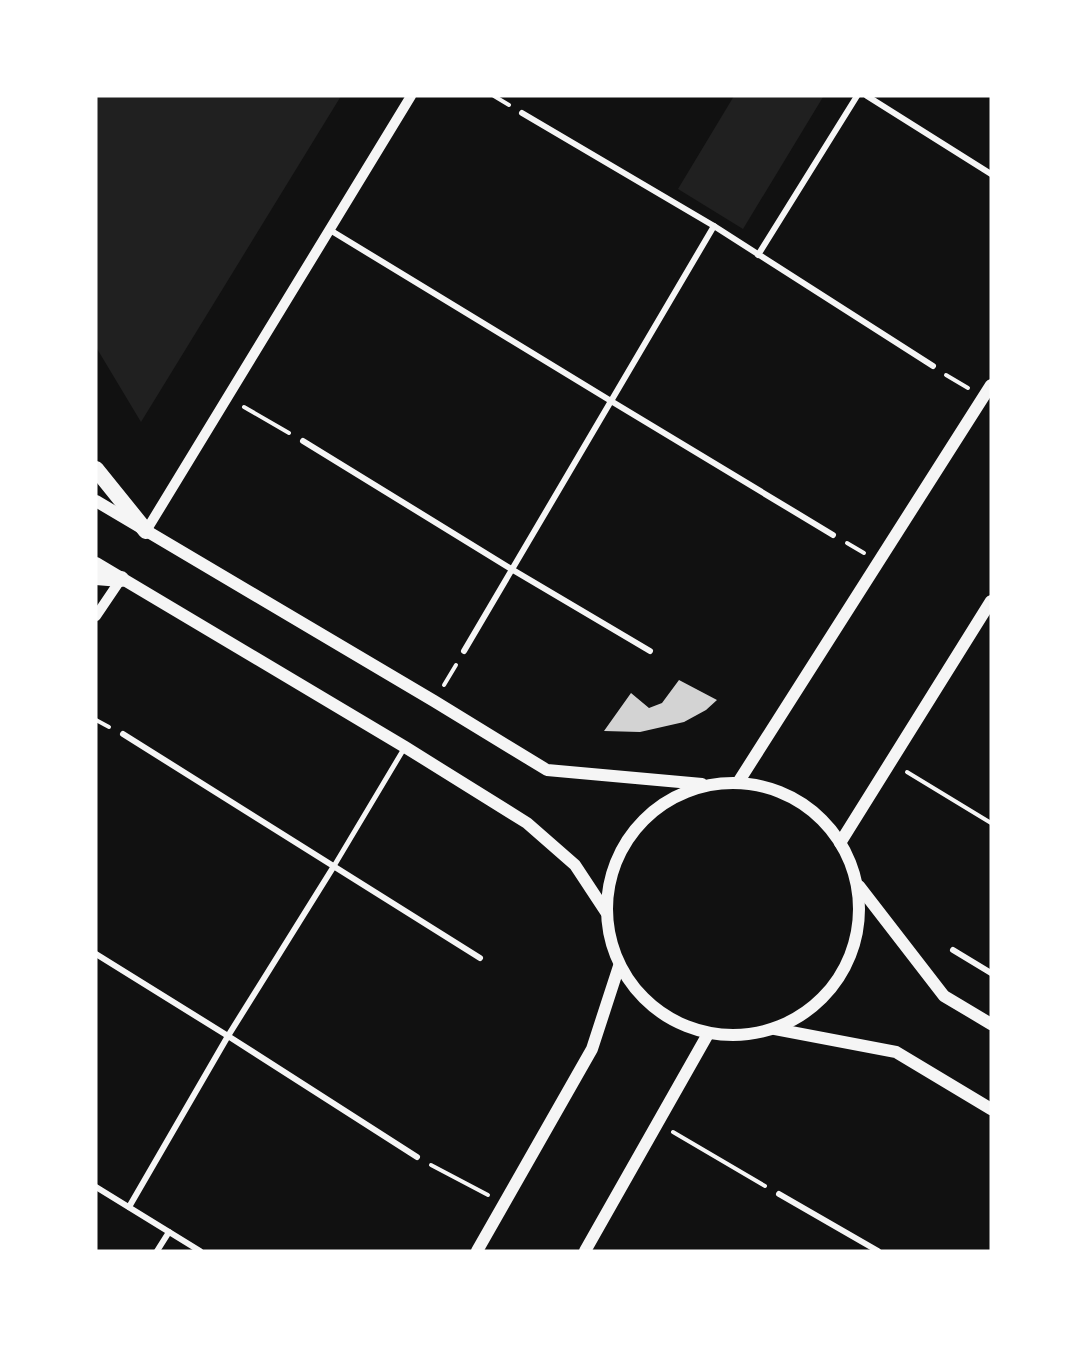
<svg xmlns="http://www.w3.org/2000/svg" width="1087" height="1347" viewBox="0 0 1087 1347" font-family="Spectral,serif">
<rect width="100%" height="100%" fill="#111"/>
<g fill="#202020">
<path d="M96,96H341L141,422L96,347Z"/>
<path d="M734,96L823,97L743,229L678,189Z"/>
</g>
<path fill="#d3d3d3" d="M679,680L717,700L706,710L684,722L640,732L604,731L631,693L649,708L662,703Z"/>
<g fill="none" stroke-linecap="round" stroke-linejoin="round">
<g stroke="#f5f5f5" stroke-width="4">
<path d="M494,96L509,105"/>
<path d="M946,375L968,388"/>
<path d="M244,407L289,433"/>
<path d="M847,543L864,553"/>
<path d="M444,685L456,665"/>
<path d="M96,720L109,727"/>
<path d="M907,772L991,823"/>
<path d="M673,1132L765,1186"/>
<path d="M431,1165L488,1195"/>
</g>
<path stroke="#f5f5f5" stroke-width="5" d="M334,866L405,747"/>
<g stroke="#f5f5f5" stroke-width="6">
<path d="M867,96L991,174"/>
<path d="M522,113L714,226L933,366"/>
<path d="M330,230L611,401L833,535"/>
<path d="M758,255L857,96"/>
<path d="M303,441L513,570L650,651"/>
<path d="M464,651L714,226"/>
<path d="M123,734L480,958"/>
<path d="M953,950L991,973"/>
<path d="M96,954L228,1036L417,1157"/>
<path d="M96,1187L200,1251"/>
<path d="M779,1194L878,1251"/>
<path d="M129,1207L228,1036L334,866"/>
<path d="M157,1251L169,1232"/>
</g>
<g stroke="#f5f5f5" stroke-width="10">
<path d="M146,531L411,96"/>
<path d="M96,616L121,579"/>
</g>
<g stroke="#f5f5f5" stroke-width="12">
<path d="M96,501L434,701L547,770L702,784"/>
<path d="M96,563L405,747L527,823L575,865L606,912"/>
<path d="M739,781L991,385"/>
<circle cx="733" cy="909" r="126"/>
<path d="M840,843L991,601"/>
<path d="M859,886L944,996L991,1024"/>
<path d="M775,1029L896,1052L991,1109"/>
<path d="M477,1251L592,1049L619,966"/>
<path d="M585,1251L708,1034"/>
</g>
<g stroke="#f5f5f5" stroke-width="16">
<path d="M96,469L146,531"/>
<path d="M96,577L121,579"/>
</g>
</g>
<rect width="1087" height="1347" fill="none" stroke="#ffffff" stroke-width="195"/>
</svg>
